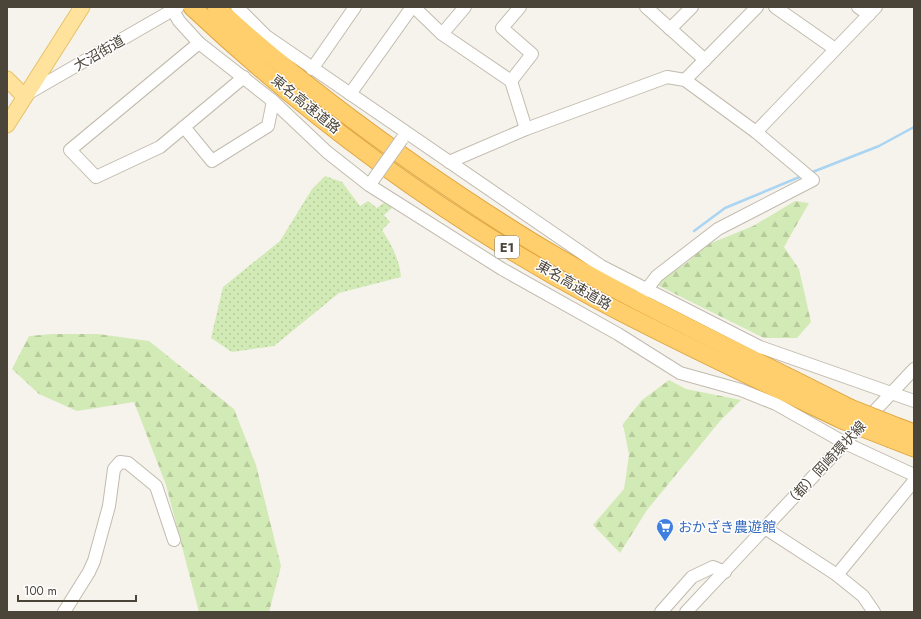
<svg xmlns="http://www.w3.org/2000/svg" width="921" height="619" viewBox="0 0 921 619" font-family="Jost,'Noto Sans JP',sans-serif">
<defs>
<pattern id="grass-dots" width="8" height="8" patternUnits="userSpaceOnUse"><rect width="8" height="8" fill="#d2eab5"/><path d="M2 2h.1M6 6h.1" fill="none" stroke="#b6ca9c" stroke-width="1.8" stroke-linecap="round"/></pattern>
<pattern id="forest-firs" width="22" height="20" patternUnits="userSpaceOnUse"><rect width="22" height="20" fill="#d2eab5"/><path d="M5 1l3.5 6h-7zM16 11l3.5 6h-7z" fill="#b6ca9c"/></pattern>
</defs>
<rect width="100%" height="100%" fill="#f6f3ec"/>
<path fill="url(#grass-dots)" d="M325,176L342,182L360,206L368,201L377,208L386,201L392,208L384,215L390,222L382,230C391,243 400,261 401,277L339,293L274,346L232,352L211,338L223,287L280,241L312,189Z"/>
<g fill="url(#forest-firs)">
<path d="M795,201L809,203L784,247L799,269L811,322L797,338H764L655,284L688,262L704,246L753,226Z"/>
<path d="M53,334H98L149,341L234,409L256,465L281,566L269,612H199L166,485L134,402L77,411L39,394L12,369L29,336Z"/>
<path d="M669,380L686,389L741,400L720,421L647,510L620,553L593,525L624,489L629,455L623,424L642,400Z"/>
</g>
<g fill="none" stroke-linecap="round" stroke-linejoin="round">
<g stroke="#a9d4f2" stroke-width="2.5">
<path d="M810,173L879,146L914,127"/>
<path d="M694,231L725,208L802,176"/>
</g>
<defs>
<g id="minor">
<path d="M171,7L179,21L199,43L273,101L327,152L369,185L502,269L618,334L680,373L741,390L776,404L845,443L914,475"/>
<path d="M237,7L266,36L601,266L760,347L914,401"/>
<path d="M414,7L442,34L511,81L526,129"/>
<path d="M646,7L705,60"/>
<path d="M775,7L835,49"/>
<path d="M858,7L869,15"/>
<path d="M670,29L692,7"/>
<path d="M442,34L465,7"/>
<path d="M199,43L70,150L96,177L160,147L244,77"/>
<path d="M312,69L355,7"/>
<path d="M685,80L757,7"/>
<path d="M511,81L532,54L502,28L520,7"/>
<path d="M27,94L178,7"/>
<path d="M350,94L412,7"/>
<path d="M184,127L212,161L268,126L273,101"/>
<path d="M756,132L876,7"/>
<path d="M449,162L526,129L667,77L685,80L756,132L813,180L718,229L657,276L643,294"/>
<path d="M765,528L837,575L863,596L874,612"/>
<path d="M837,575L914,481"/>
<path d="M64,612L89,572L94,561L109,506L114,469L120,462L128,463L156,486L174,540"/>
<path d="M661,612L692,577L713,567L725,572"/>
<path d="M686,612L914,369"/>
</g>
<g id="major">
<path d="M7,79L24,96"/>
<path d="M7,125L82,7"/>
</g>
<g id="highway">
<path d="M192,7C312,120 449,220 594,298C676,342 759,380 842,420"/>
<path d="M216,7C279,66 350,119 421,169C466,200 512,231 561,259C655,313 754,359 850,408"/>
<path d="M898,427L914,433"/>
<path d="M891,439L914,448"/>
</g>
</defs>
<use href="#minor" stroke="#c2bbae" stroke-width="14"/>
<use href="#major" stroke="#e6c16a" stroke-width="17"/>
<use href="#highway" stroke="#e0a43c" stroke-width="19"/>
<use href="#minor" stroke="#fff" stroke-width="12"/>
<use href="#major" stroke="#ffe39c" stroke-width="15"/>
<use href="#highway" stroke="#ffcf6e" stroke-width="17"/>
<defs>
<path id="minor-bridge" d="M373,180L402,139"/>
<g id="highway-bridge">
<path d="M850,408L898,427"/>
<path d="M842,420L891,439"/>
</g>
</defs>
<use href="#minor-bridge" stroke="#c2bbae" stroke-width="14" stroke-linecap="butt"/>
<use href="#highway-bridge" stroke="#e0a43c" stroke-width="19" stroke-linecap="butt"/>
<use href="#minor-bridge" stroke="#fff" stroke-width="12"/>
<use href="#highway-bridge" stroke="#ffcf6e" stroke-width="17"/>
</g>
<defs>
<symbol id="supermarket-pin" viewBox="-11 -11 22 30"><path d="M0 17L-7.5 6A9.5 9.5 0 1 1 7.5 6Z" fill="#3f7fe0" stroke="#fff"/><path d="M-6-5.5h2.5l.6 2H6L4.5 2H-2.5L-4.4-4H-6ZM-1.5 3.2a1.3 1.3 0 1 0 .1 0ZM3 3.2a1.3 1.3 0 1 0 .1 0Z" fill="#fff"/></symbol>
</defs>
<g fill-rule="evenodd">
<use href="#supermarket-pin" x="655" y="517" width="20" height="27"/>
</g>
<g text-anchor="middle" stroke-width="3" stroke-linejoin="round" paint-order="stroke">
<rect fill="#fff" stroke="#817c74" stroke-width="1" x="495" y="236" width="24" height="22" rx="3"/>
<g font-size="13" font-weight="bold" fill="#4b4439">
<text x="507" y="252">E1</text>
</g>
<g font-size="14" fill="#4b4439" stroke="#fff">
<text transform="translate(99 53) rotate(-30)" y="5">大沼街道</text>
<text transform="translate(306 104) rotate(39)" y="5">東名高速道路</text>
<text transform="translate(574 285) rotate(30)" y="5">東名高速道路</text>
<text transform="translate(825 464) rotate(-47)" y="5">（都）岡崎環状線</text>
</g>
<g font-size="14" fill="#366cbe" stroke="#fff" text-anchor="start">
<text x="678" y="532">おかざき農遊館</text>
</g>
</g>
<rect width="921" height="619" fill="none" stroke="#4b4439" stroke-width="16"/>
<path d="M18 595v6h118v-6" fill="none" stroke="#4b4439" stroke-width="2"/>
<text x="24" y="595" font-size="12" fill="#4b4439" stroke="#ffffff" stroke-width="3" paint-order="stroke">100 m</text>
</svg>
